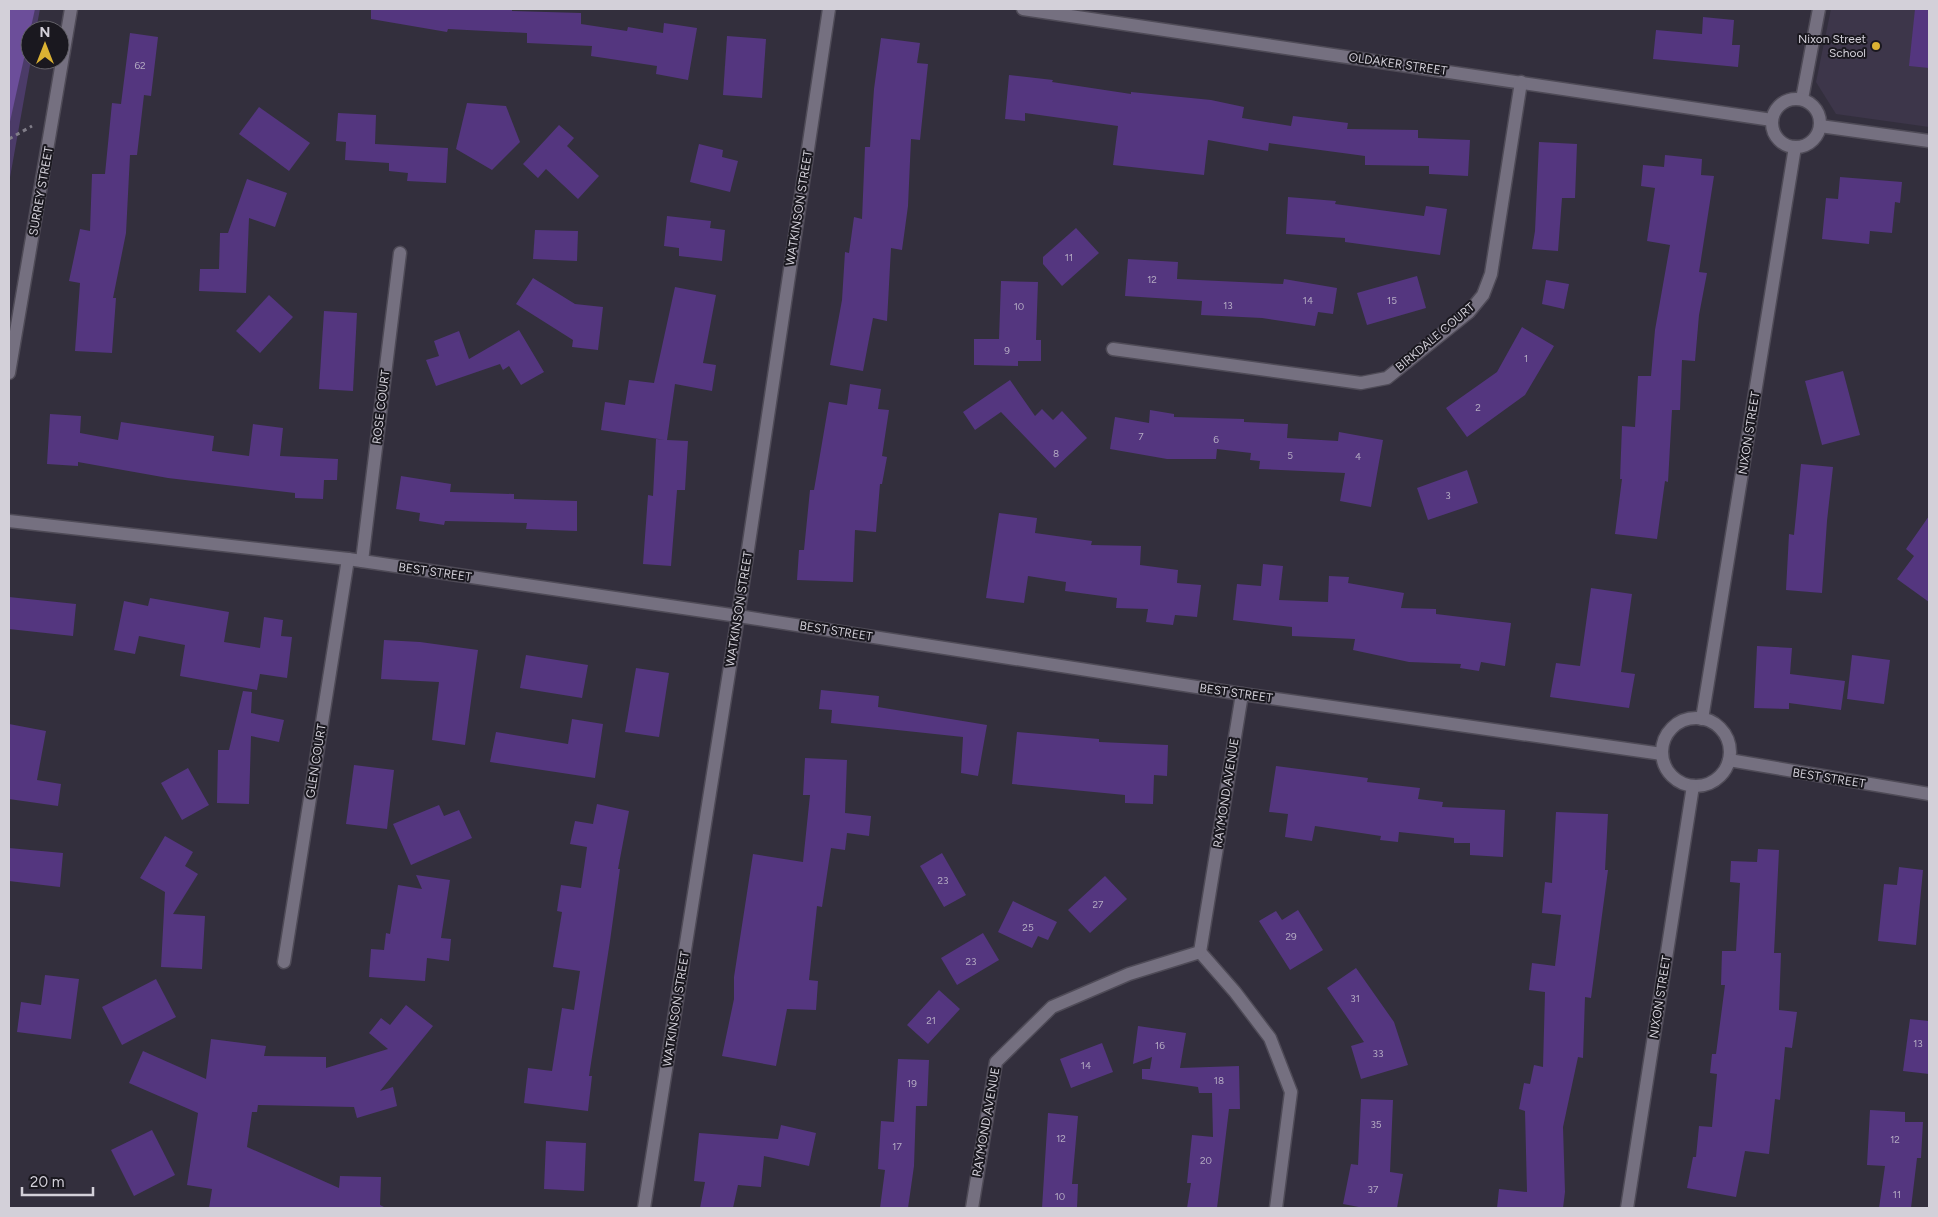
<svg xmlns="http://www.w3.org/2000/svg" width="1938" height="1217" viewBox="0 0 1938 1217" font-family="Figtree,sans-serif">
<rect width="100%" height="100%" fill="#332f3d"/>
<path fill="#3d364a" d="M1831,9H1929V127L1836,114L1816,82Z"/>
<path fill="#4b3b68" d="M9,9H40L36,30H30L31,60L9,183Z"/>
<path fill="#6c4e9a" d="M9,9H35L9,126Z"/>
<g fill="#54367f">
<path d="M371,9H512V11L581,13V24L627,31L628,27L663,33L664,23L697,28L688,80L656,74L657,66L591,56L592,46L527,43V33L448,29L447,32L371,19Z"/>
<path d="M1915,9H1929V68L1909,66Z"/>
<path d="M1703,17L1734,20L1732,45H1740L1738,67L1653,59L1656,30L1702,34Z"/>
<path d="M130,33L158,37L151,96L144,95L137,155H130L126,233L113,298H116L112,353L75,351L80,283L69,281L80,229L90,231L92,174H105L112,103L121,104Z"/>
<path d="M727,36L766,39L762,98L723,95Z"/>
<path d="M881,38L920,43L917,63L928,64L920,140L911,139L908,206L902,250L891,248L887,321L873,318L863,371L830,365L842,300L845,252L849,253L854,217L862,219L865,147H870L874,89Z"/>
<path d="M1009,75L1053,80L1052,82L1131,94V92L1211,100L1244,107L1242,118L1291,126L1293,116L1348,123L1347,129L1418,130V138L1470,140L1468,176L1429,174V166L1365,165V156L1269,143L1268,151L1208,140L1204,175L1113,165L1118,126L1025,113V121L1005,119Z"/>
<path d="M467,103L506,106L520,142L492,170L456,149Z"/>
<path d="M259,107L310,143L289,171L239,134Z"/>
<path d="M338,113L376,115L375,144L448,148L446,183L407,181L408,173L389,171V163L345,160L346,142L336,141Z"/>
<path d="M559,125L574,138L567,146L599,176L578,199L546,169L538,178L523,164Z"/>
<path d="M1539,142L1577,144L1575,198H1562L1558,251L1532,249L1535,231Z"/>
<path d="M699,144L723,150L722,157L738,161L730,192L690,182Z"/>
<path d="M1665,155L1702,159L1701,175L1714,176L1699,272L1707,273L1699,315L1695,361L1682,360L1680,410H1672L1668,482L1665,481L1657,539L1615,534L1622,479H1620L1622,426L1635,427L1638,376H1651L1655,330L1670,245L1647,241L1655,188L1641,186L1643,165L1664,167Z"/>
<path d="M1840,177L1902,182L1900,203L1895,202L1892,233L1870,231L1869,244L1822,239L1826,198L1838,199Z"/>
<path d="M247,179L287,193L275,227L249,218L246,293L199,291L200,269H219L220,233H228Z"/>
<path d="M1288,197L1336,201L1335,204L1424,216L1426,206L1447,209L1440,255L1345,242V238L1286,234Z"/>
<path d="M667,216L711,221L710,228L725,230L722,261L679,256V248L664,246Z"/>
<path d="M1076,228L1099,253L1062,286L1043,264V257Z"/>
<path d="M535,230L578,231L577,261L533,259Z"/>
<path d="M1128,259L1178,262L1177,279L1283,284L1284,279L1337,288L1333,314L1318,312L1315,326L1262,318L1201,315L1202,301L1125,296Z"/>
<path d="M1417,276L1426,308L1367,325L1357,293Z"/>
<path d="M533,278L575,304L603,307L598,350L572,347L573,340L516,304Z"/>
<path d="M1546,280L1569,284L1564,309L1542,304Z"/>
<path d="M1001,281L1038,282L1036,340H1041V361H1018V366L974,365V339H999Z"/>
<path d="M675,287L716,295L703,363L716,365L712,391L675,384L667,440L688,441L685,490H677L671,566L643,564L648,495L653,496L656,439L665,440L601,430L605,402L625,405L629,380L654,383Z"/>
<path d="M269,295L293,317L260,353L236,331Z"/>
<path d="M324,311L357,313L353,391L319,389Z"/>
<path d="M1522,327L1554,346L1525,395L1467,437L1446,408L1497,372Z"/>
<path d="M519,330L544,372L521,385L509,366L503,370L500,364L436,386L426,360L439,356L434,341L459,331L469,359Z"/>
<path d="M1843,371L1860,435L1822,445L1805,381Z"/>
<path d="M1010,380L1035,416L1042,409L1053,420L1062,411L1087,438L1055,468L1001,412L975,430L963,412Z"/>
<path d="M850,384L881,389L878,409L889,410L882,456L887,457L882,484H880L876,532L855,530L853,582L797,580L799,550H804L810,490H814L829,402L847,405Z"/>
<path d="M1150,410L1174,414V417L1244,419V422L1288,424L1287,438L1338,441L1339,432L1383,440L1371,507L1340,501L1345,473L1259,469L1260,461L1250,460L1251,453L1217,449L1216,459H1167L1110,449L1115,417L1149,423Z"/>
<path d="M50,414L81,416L80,433L118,440L121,422L214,436L212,451L249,456L253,424L283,428L280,456L338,459L337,480H324L323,499L295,498V493L168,478L78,462V466L47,464Z"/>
<path d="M1801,464L1833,467L1827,521L1822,593L1786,590L1789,534L1794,535Z"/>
<path d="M1467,470L1478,503L1428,520L1417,488Z"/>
<path d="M401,476L451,484L450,492L514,494V499L577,501V531L526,529L527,523L445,521L444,525L419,521L420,513L396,509Z"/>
<path d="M999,513L1037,518L1035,533L1092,541L1091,545L1141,546L1140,565L1178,570L1177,583L1201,585L1197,617L1175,615L1173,625L1146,622L1148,609L1116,608L1117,598L1065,591L1066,582L1028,576L1024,603L986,598Z"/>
<path d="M1929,516V602L1897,579L1914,556L1906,549Z"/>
<path d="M1263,564L1283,566L1279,600L1328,602L1329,576L1349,577L1348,583L1404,593L1401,608L1436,609V614L1511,623L1505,666L1481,662L1479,671L1460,668L1461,664L1409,662L1353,650L1355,639L1292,636V627L1233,620L1237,584L1261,586Z"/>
<path d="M1591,588L1632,594L1621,672L1635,674L1629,708L1550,697L1556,663L1580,666Z"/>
<path d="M9,597L76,604L73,636L9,629Z"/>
<path d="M150,598L229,612L224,642L260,648L264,617L283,620L281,636L292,637L287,678L260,674L257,690L180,676L185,645L139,636L135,654L114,650L124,601L148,606Z"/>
<path d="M384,640L420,642L478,650L465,745L432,740L439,682L381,679Z"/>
<path d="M1757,646L1792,648L1790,674L1845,681L1841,710L1789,703V709L1754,708Z"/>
<path d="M526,655L588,665L582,698L520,688Z"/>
<path d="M1852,655L1890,660L1884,704L1847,699Z"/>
<path d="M636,668L669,673L659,737L625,732Z"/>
<path d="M821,690L879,696L878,707L987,725L978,776L961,773L963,737L831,723L832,710L819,709Z"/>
<path d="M243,691L252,692L251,713L284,720L279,742L251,736L249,804L217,803L218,750H229Z"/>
<path d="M572,719L603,724L595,778L490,762L496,732L568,744Z"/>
<path d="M9,724L46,731L37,780L61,784L58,806L9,799Z"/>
<path d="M1017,732L1099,739V742L1168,745L1167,776L1154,775L1153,804L1125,803V795L1012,784Z"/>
<path d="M805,758L847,760L845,813L871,816L869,836L847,833L845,850L831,848L822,907L817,906L809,980L818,981L816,1010L787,1009L776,1066L722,1056L734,999V977L753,854L803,862L810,795H803Z"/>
<path d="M354,765L394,770L387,829L346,824Z"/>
<path d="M1276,766L1368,778L1367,782L1420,788L1418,799L1443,802L1442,807L1505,810L1503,857L1470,855V843H1454V838L1399,832L1398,842L1380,840L1381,836L1315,826L1312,841L1285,837L1288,814L1269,812Z"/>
<path d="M188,768L209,805L182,820L161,783Z"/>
<path d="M597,804L629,811L618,869H620L610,941L589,1076H592L588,1111L524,1103L528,1068L552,1071L562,1008L574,1010L580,971L553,967L562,912L557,911L561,885L581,888L587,847L570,844L575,821L593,824Z"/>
<path d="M439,805L444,816L459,810L472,838L411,865L393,824Z"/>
<path d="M1556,812L1608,814L1605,870H1608L1591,998L1585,997L1583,1058L1578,1057L1563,1127L1565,1192L1563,1208H1497L1499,1189L1527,1192L1525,1111L1519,1109L1524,1083L1530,1084L1534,1065L1543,1067L1545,992L1529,990L1532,963L1555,966L1561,915L1542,913L1545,882L1552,883Z"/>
<path d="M165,836L193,852L185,866L198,874L173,914L205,916L202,969L161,967L165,892L140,878Z"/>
<path d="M9,848L63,853L60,887L9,881Z"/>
<path d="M1758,849L1779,850L1774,953H1781L1779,1010L1797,1012L1792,1048L1785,1047L1780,1100L1775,1099L1769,1154L1745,1151L1736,1197L1687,1188L1693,1157H1696L1699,1126L1712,1127L1717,1074L1710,1073L1712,1054H1716L1725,985H1721L1722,951H1736L1740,883L1730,882L1731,861L1757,862Z"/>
<path d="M942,853L966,895L944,907L920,866Z"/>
<path d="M1899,867L1923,870L1916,945L1878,941L1884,884L1897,885Z"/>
<path d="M416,875L450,880L441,938L451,939L449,961L427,958L425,981L369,977L371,949L384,950L386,933L390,934L398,885L422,889Z"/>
<path d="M1105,876L1127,899L1090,933L1068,910Z"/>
<path d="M1013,901L1057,922L1048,940L1038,936L1032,948L998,932Z"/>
<path d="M1298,910L1323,950L1290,970L1259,921L1276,911L1282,920Z"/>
<path d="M983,933L999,960L957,985L941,958Z"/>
<path d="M1356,968L1394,1022L1408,1065L1361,1079L1351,1046L1364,1042L1327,988Z"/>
<path d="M45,975L79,979L71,1039L17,1032L21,1002L41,1005Z"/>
<path d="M156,979L176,1017L122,1045L102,1007Z"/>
<path d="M939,990L960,1009L928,1044L907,1025Z"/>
<path d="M406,1005L433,1026L380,1091L393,1087L397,1106L357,1118L354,1107L258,1105L257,1112H252L247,1147L339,1188L340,1176L381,1177L380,1205L386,1208H209L212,1189L187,1185L198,1113L129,1083L143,1051L206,1079L211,1039L266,1046L264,1056L326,1057V1068L388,1049L369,1033L381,1018L390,1025Z"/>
<path d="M1910,1019L1929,1021V1074L1903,1071Z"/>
<path d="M1138,1026L1186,1033L1180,1068L1239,1066L1240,1109H1229L1217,1208H1187L1191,1183H1187L1192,1135L1213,1137L1212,1093H1199L1198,1087L1142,1079V1069H1150L1152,1057L1133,1064Z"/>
<path d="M1102,1043L1113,1072L1071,1088L1060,1059Z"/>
<path d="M898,1059L929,1060L927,1106H916L914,1166L908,1208H880L885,1170L878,1169L881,1121L894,1122Z"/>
<path d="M1361,1099L1393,1100L1390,1172L1403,1174L1397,1208H1364L1343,1204L1351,1164L1358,1165Z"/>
<path d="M1870,1110L1905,1112V1122H1923L1921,1158H1917L1911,1208H1879L1885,1166L1867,1165Z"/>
<path d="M1048,1113L1078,1116L1072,1184H1078L1077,1208H1042Z"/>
<path d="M781,1125L816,1133L809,1166L764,1156L761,1187L738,1185L733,1208H700L705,1182L694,1181L699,1133L778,1139Z"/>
<path d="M152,1130L175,1175L134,1196L111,1150Z"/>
<path d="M546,1141L586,1143L584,1191L544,1189Z"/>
</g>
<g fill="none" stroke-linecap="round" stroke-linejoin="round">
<defs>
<g id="minor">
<path d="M1023,9L1772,120"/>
<path d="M1802,99L1819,9"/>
<circle cx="1796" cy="123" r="24"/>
<path d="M1820,126L1929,141"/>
<path d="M1113,349L1361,383L1387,378L1469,312L1483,295L1491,274L1521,82"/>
<path d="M9,373L71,9"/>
<path d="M9,521L348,559L738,616L1242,694L1662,754"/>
<path d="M362,561L400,253"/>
<circle cx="1696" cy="752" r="34"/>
<path d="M1702,719L1795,147"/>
<path d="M1729,760L1929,794"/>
<path d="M1200,952L1235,992L1270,1038L1291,1092L1276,1208"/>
<path d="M1200,952L1242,694"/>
<path d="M284,962L348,559"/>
<path d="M644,1208L738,616L829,9"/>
<path d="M972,1208L996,1062L1052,1007L1129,974L1200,952"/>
<path d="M1627,1208L1693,786"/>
</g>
</defs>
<use href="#minor" stroke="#4f4b57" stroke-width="15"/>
<path stroke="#807d88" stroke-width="3" stroke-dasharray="4 4" stroke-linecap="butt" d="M9,139L32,126"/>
<use href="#minor" stroke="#757080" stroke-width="12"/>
</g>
<circle fill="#dbb233" stroke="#1a181f" stroke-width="2" cx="1876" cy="46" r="5"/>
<g text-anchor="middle" stroke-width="4" stroke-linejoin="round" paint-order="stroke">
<g font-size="10" fill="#b3aac2">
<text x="140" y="69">62</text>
<text x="1069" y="261">11</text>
<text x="1152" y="283">12</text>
<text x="1308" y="304">14</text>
<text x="1392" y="304">15</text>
<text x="1228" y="309">13</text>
<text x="1019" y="310">10</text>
<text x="1007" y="354">9</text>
<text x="1526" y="362">1</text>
<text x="1478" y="411">2</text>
<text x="1141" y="440">7</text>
<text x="1216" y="443">6</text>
<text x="1056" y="457">8</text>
<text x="1290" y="459">5</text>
<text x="1358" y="460">4</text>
<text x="1448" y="499">3</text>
<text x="943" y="884">23</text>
<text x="1098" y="908">27</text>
<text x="1028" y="931">25</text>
<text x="1291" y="940">29</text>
<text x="971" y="965">23</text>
<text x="1355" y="1002">31</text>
<text x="931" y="1024">21</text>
<text x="1918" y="1047">13</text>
<text x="1160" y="1049">16</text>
<text x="1378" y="1057">33</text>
<text x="1086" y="1069">14</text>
<text x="1219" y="1084">18</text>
<text x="912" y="1087">19</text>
<text x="1376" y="1128">35</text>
<text x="1061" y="1142">12</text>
<text x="1895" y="1143">12</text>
<text x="897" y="1150">17</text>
<text x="1206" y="1164">20</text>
<text x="1373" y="1193">37</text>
<text x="1897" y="1198">11</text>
<text x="1060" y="1200">10</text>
</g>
<g font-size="12" fill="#d3d0d9" stroke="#1a181f" text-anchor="end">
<text x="1866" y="43">Nixon Street<tspan x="1866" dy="14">School</tspan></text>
</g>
<g font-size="12" fill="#d3d0d9" stroke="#1a181f">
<text transform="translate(1398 64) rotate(8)" y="4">OLDAKER STREET</text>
<text transform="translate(41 191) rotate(-80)" y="4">SURREY STREET</text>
<text transform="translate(799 208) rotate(-81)" y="4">WATKINSON STREET</text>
<text transform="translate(1435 337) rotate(-40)" y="4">BIRKDALE COURT</text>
<text transform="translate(381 407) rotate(-83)" y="4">ROSE COURT</text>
<text transform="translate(1749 433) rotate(-81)" y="4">NIXON STREET</text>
<text transform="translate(435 572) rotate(8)" y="4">BEST STREET</text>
<text transform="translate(739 609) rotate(-81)" y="4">WATKINSON STREET</text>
<text transform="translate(836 631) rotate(9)" y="4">BEST STREET</text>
<text transform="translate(1236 693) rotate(8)" y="4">BEST STREET</text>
<text transform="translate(316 761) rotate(-81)" y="4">GLEN COURT</text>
<text transform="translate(1829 778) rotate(9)" y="4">BEST STREET</text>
<text transform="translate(1226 793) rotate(-81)" y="4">RAYMOND AVENUE</text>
<text transform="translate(1660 997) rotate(-81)" y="4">NIXON STREET</text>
<text transform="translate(676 1009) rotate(-81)" y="4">WATKINSON STREET</text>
<text transform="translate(986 1122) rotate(-80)" y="4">RAYMOND AVENUE</text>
</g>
</g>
<rect width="1938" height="1217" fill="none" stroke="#d3d0d9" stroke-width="20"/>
<g transform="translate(45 45)"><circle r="24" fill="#1a181f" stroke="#646269"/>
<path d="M0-4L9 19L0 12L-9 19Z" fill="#dbb233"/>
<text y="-8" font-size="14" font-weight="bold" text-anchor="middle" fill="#d3d0d9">N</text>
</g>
<path d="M22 1187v8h71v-8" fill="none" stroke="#d3d0d9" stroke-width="2.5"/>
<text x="30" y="1187" font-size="15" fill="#d3d0d9" stroke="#1a181f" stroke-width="4" paint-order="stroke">20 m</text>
</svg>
